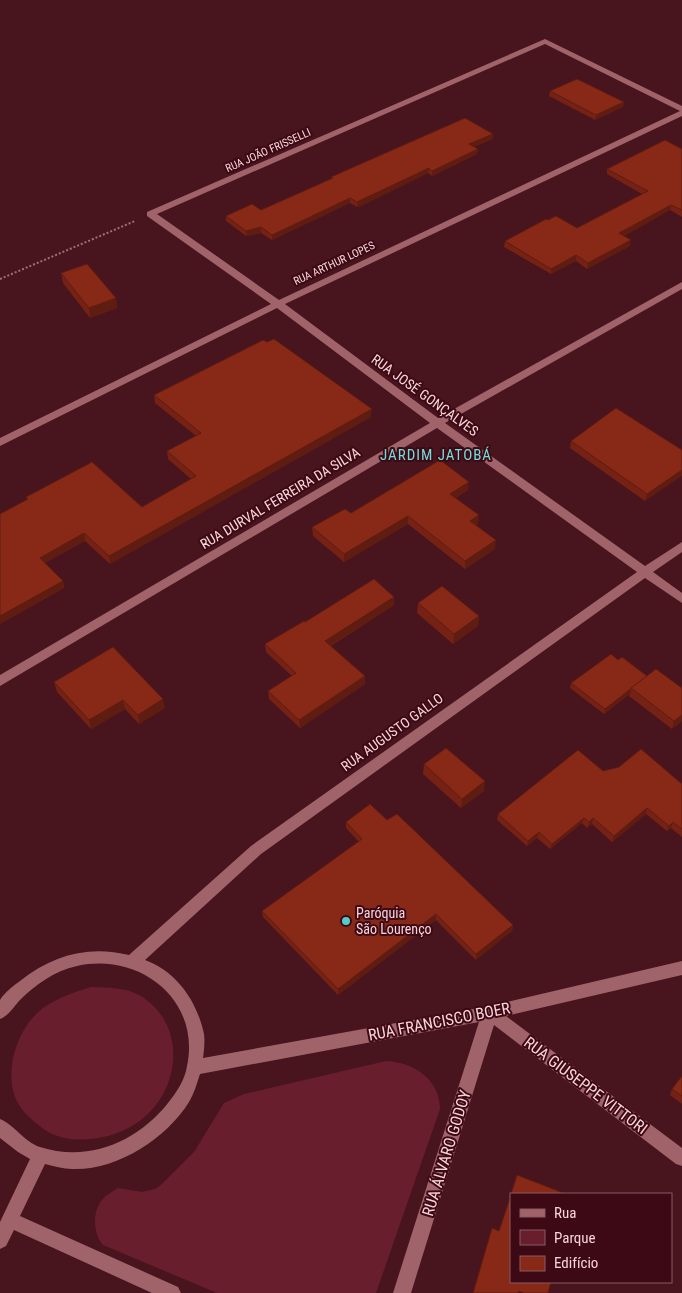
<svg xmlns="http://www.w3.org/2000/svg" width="682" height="1293" viewBox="0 0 682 1293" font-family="'Roboto Condensed',sans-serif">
<rect width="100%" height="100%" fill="#48141e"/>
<g fill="#691e2d">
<path d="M91,987C107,988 125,987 139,995C191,1025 180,1099 132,1126C118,1134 104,1138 89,1139C75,1141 57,1138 45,1130C33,1121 21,1112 15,1097C4,1066 19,1024 46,1006C60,997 75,992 91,987Z"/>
<path d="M386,1061C414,1062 440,1080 440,1109L376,1293H217L103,1245C93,1234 92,1212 102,1200C106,1195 112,1192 118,1188L142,1192L155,1189L162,1184L194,1152L224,1103L244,1094Z"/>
</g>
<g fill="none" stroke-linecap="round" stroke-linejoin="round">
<path stroke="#9d7178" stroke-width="2" stroke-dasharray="2 2" stroke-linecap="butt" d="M0,279L135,221"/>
<path fill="#a0636a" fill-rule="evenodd" d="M545,39L682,106V116L285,304L438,418L682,282V289L445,423L645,566L682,542V552L653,572L682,593V603L645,578L261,854L145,960C177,972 197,1001 204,1034C205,1041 204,1051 203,1058L490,1006L682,961V975L506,1016L682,1148V1166L676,1164L494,1025L411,1293H393L479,1022L200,1074C197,1083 194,1094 189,1102C166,1139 116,1171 72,1169C63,1169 54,1166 45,1164L20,1216L178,1287L181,1293H152L14,1230L6,1246L0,1249V1222L30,1159L18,1152L0,1138V1119C15,1125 24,1142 40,1147C89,1163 138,1141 168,1103C176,1093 185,1080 187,1066C201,1000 140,952 77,966C54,971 35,985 19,1001C13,1008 8,1016 0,1019C0,1014 0,1005 0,1000C4,993 14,985 20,981C52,955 89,945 129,955L251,846L637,572L437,428L0,686V675L430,423L277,308L0,446V438L271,304L147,216V212ZM545,44L680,111L279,300L157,214Z"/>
</g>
<g fill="#752214">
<path d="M550,91L624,102L623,107L595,120L549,96Z"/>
<path d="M493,139L474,147L478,149L477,154L432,176L428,173L361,206L357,207L350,203L272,240L261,233L246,236L226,221V216L261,210L331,180V177Z"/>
<path d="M682,149V217L670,210L624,236L630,246L587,269L576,261L551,274L504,247L505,241L548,220L577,228L642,194L607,174V169Z"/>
<path d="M61,273L116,298L117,308L90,318L63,283Z"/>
<path d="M154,395L371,417L110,564L85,541L45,563L63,581L64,588L0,624L27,500L26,497L142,507L191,479L168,459L167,451L196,436L155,403Z"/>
<path d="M571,441L682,450L645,501L570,448Z"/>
<path d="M468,490L456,498L478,524L476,525L495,549L465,569L408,524L344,562L313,536L312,527Z"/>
<path d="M394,597V605L331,646L365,684L300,728L269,699L268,691L292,676L266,652L265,644L305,622Z"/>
<path d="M418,603L479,616L478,626L453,644L417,613Z"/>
<path d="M618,660L647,676L682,688V721L672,729L629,696L630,694L604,714L570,688L571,683Z"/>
<path d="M54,682L165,708L139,724L125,709L91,729L57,692Z"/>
<path d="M424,764L484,791L461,808L423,774Z"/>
<path d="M603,771L682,784V837L671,828L667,831L646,814L612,842L592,824L587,828L582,823L550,849L537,838L527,846L497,820L498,814Z"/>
<path d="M387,820L513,925L512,931L476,960L436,920L338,995L263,917L262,911L359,842L346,828V822Z"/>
<path d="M682,1076V1104L670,1095L672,1089Z"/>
</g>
<g fill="#5f1c10">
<path d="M624,102L623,107L595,120L596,115Z"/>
<path d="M493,134V139L469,149V144Z"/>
<path d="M478,149L477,154L432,176V171Z"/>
<path d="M429,168L428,173L361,206L357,207V202Z"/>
<path d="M350,198V203L272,240V235Z"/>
<path d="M671,205L670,210L618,239L619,233Z"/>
<path d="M261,227V233L246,236V231Z"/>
<path d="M631,240L630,246L587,269L588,263Z"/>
<path d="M576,255V261L551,274V269Z"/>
<path d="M116,298L117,308L90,318L89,308Z"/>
<path d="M372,409L371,417L110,564L109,556Z"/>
<path d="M682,470V476L645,501L647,494Z"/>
<path d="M469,482L468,490L449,502L450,494Z"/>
<path d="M479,515L478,524L469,529L470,521Z"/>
<path d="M408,516V524L344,562V554Z"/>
<path d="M84,533L85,541L41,565L40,558Z"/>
<path d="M496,540L495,549L465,569V561Z"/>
<path d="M63,581L64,588L0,624V616Z"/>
<path d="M394,597V605L325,649V641Z"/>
<path d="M479,616L478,626L453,644L454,634Z"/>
<path d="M365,676V684L300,728L299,720Z"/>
<path d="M631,689L630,694L604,714L605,709Z"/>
<path d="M163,699L165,708L139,724L138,715Z"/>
<path d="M123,700L125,709L91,729L89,720Z"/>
<path d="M682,715V721L672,729L674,721Z"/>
<path d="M485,781L484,791L461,808L462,799Z"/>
<path d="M647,808L646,814L612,842L614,836Z"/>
<path d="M584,818L582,823L550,849L552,844Z"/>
<path d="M593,818L592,824L587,828L589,822Z"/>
<path d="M673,822L671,828L667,831L669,826Z"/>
<path d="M539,832L537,838L527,846L528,841Z"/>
<path d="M436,914V920L338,995V989Z"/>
<path d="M513,925L512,931L476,960V954Z"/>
</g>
<g fill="#882817" stroke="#5f1c10">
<path d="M577,79L624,102L596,115L550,91Z"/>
<path d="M465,118L493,134L469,144L478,149L432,171L429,168L361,200L357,202L350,198L272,235L261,227L246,231L226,216L252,204L261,210L333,178L331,177Z"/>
<path d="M665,140L682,149V210L671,205L619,233L631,240L588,263L576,255L551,269L505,241L546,219L548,220L556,216L577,228L648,191L607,169Z"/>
<path d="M87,264L116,298L89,308L61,273Z"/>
<path d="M274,339L372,409L109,556L84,533L40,558L63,581L0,616V514L28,499L26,497L92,462L142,507L196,476L167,451L201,433L154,395L263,340L267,342Z"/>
<path d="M616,408L682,450V470L647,494L571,441Z"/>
<path d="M440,460L469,482L450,494L479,515L470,521L496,540L465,561L408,516L344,554L312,527L345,509L351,513Z"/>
<path d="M374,579L394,597L325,641L365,676L299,720L268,691L296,673L265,644L304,621L305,622Z"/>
<path d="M442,586L479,616L454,634L418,603Z"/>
<path d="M113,647L163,699L138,715L123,700L89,720L54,682Z"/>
<path d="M611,654L618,660L622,657L647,676L605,709L571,683Z"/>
<path d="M656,669L682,688V715L674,721L631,688Z"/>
<path d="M446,748L485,781L462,799L424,764Z"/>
<path d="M641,749L682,784V829L673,822L669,826L647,808L614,836L593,818L589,822L584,818L552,844L539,832L528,841L498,814L578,750L603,771L619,767Z"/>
<path d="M370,804L387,820L397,814L513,925L476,954L436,914L338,989L262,911L362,839L346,822Z"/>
<path d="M682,1076V1096L672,1089Z"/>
<path d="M517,1175L566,1194H511Z"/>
<path d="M511,1195V1282H551L548,1293H524L519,1291L518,1293H473L492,1228L499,1231Z"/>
</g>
<circle fill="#53cdca" stroke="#3d0915" stroke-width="2" cx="346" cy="921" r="5"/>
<g text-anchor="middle" stroke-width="4" stroke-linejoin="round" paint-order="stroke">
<g font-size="11" fill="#f8d5d8" stroke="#3d0915">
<text transform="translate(268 150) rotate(-24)" y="4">RUA JOÃO FRISSELLI</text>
<text transform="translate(334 263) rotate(-25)" y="4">RUA ARTHUR LOPES</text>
</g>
<g font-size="14" fill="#f8d5d8" stroke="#3d0915">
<text transform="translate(425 395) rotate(36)" y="5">RUA JOSÉ GONÇALVES</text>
<text transform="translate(280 498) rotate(-31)" y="5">RUA DURVAL FERREIRA DA SILVA</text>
<text transform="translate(392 732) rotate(-36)" y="5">RUA AUGUSTO GALLO</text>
</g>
<g font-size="14" fill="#f8d5d8" stroke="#3d0915" text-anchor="start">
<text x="356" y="918">Paróquia<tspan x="356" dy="16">São Lourenço</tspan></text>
</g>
<g font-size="15" letter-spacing="1" fill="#72deda" stroke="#3d0915">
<text x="436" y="460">JARDIM JATOBÁ</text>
</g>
<g font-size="16" fill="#f8d5d8" stroke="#3d0915">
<text transform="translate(439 1021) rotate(-11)" y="6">RUA FRANCISCO BOER</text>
<text transform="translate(586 1085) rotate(37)" y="6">RUA GIUSEPPE VITTORI</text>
<text transform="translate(446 1153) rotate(-73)" y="6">RUA ÁLVARO GODOY</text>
</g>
</g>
<rect x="510" y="1193" width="162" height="90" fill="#3d0915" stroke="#885b63"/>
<rect x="520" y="1209" width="25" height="8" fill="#a0636a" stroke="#885b63"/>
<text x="554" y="1218" font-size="15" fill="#f8d5d8">Rua</text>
<rect x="520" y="1230" width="25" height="15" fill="#691e2d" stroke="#885b63"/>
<text x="554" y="1243" font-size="15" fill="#f8d5d8">Parque</text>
<rect x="520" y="1256" width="25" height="15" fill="#882817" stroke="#885b63"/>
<text x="554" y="1268" font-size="15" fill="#f8d5d8">Edifício</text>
</svg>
